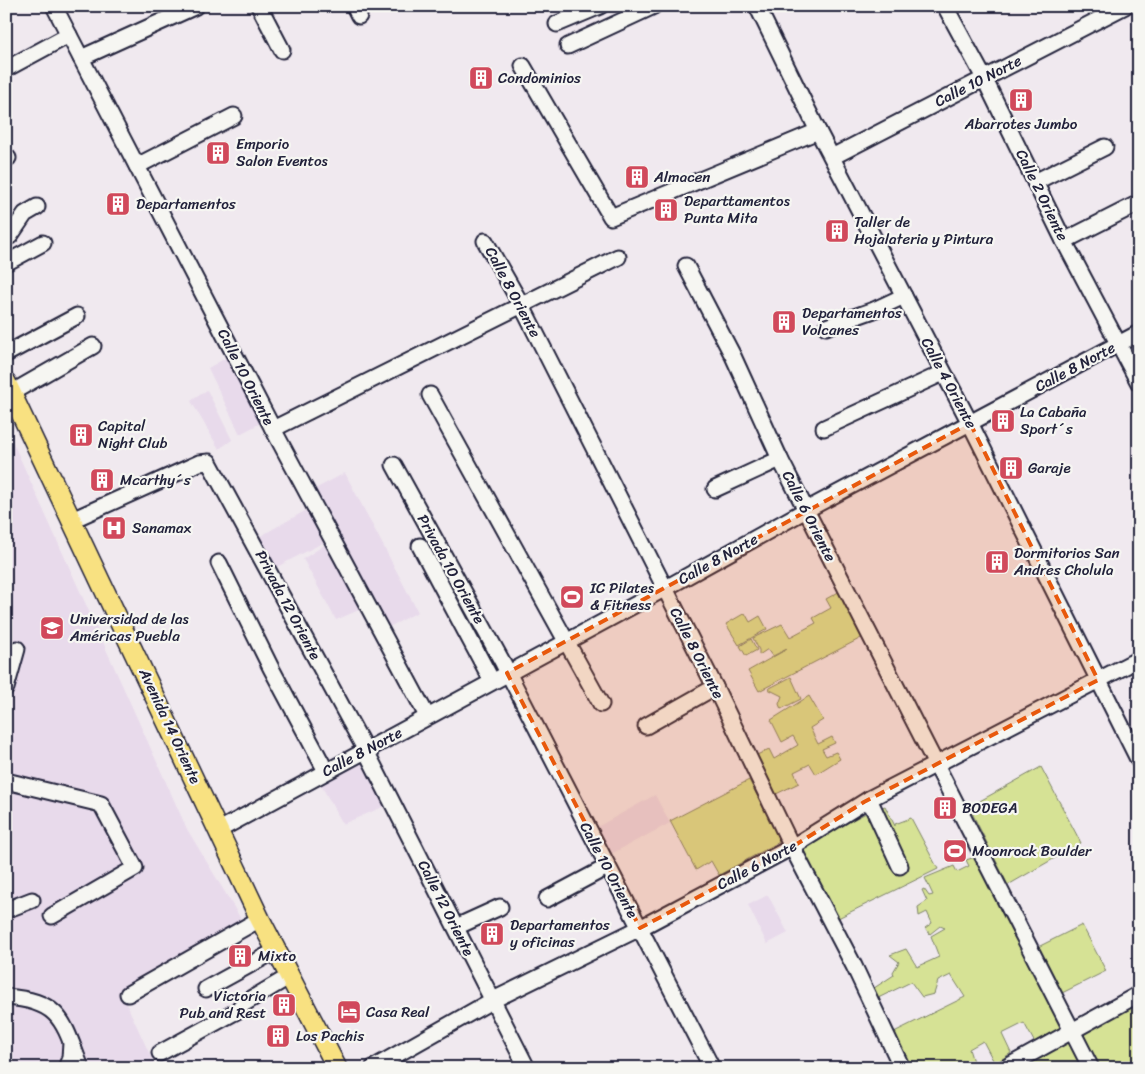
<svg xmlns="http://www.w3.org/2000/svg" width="1145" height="1074" viewBox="0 0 1145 1074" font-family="Sriracha,sans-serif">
<rect width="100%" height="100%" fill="#f0e9ef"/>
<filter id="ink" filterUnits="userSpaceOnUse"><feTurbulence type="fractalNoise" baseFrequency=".02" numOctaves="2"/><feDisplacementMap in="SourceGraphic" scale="10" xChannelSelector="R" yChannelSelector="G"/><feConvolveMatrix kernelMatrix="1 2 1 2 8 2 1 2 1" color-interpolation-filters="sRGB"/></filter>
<g filter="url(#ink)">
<g fill="#e8daeb">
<path d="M231,355L266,420L240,434L208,368Z"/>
<path d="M207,390L232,440L219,449L191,401Z"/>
<path d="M6,427L187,829L244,924L122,994L156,1068H6Z"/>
<path d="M345,473L418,612L389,627L313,490Z"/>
<path d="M312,507L328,540L273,569L257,538Z"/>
<path d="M329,542L368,606L336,620L303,559Z"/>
<path d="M362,760L385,806L343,824L321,785Z"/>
<path d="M655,795L670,823L609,855L597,827Z"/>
<path d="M768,895L788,933L767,944L748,905Z"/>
</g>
<g fill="#d6e295" stroke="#7c8268">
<path d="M844,589L865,636L759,691L748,671L787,649L773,656L768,649L759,655V650L753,638L782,624L790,637L816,623L813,618L831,608L826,599Z"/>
<path d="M745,613L750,622L760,616L767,629L739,645L726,624Z"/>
<path d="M751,639L757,650L746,656L740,646Z"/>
<path d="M791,677L801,699L781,709L779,704L782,696L768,689Z"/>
<path d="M809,696L823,720L810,728L818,744L832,737L835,743L822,749L826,756L836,752L840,759L816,774L810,764L794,772L799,783L774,795L755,756L769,749L774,759L798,745L793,736L782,742L771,720Z"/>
<path d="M1041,767L1081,843L1008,885L969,807Z"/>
<path d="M749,780L781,841L719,875L711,861L696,870L670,821Z"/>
<path d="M885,806L895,826V824L911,818L938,869L834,920L798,853L801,847L864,814Z"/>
<path d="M975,857L1063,1026L1035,1043L1024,1023L1002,1034L1011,1053L995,1064L983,1041L969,1049L975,1068H907L890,1034L965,997L951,975L938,981L934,994L922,997L911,982L876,999L871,990L894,975L893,972L899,962L890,955L906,949L917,967L939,957L931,936L945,928L940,926L930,934L925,928L932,923L927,912L919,916L918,907L927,901L922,890L924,889L929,896L933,895L925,878L954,866L957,872L969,866L966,860Z"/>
<path d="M1082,925L1106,971L1062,993L1038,947Z"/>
<path d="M1139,1002V1068H1100L1081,1032Z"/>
<path d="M1069,1040L1083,1068H1017Z"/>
</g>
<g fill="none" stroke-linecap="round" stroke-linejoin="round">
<defs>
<g id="minor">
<path d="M54,6L273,429L427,716"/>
<path d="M259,6L282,50"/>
<path d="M354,6L359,16"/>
<path d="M757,6L818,131L970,423L1139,761"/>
<path d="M945,6L984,78L1064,241L1139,383"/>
<path d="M557,24L600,6"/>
<path d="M568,46L654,6"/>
<path d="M81,58L196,6"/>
<path d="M523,66L611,217L818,131"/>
<path d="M6,69L69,35"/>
<path d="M832,157L1125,6"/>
<path d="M6,159L8,158"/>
<path d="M137,166L234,116"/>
<path d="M1035,182L1105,147"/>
<path d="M6,238L10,236L25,214L37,207"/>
<path d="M485,241L522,306L715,687L792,847L854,966L902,1068"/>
<path d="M1064,241L1135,205"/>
<path d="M6,263L43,243"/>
<path d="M686,266L733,356L780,459L1091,1068"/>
<path d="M826,327L874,310L904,296"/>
<path d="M6,354L77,316"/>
<path d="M11,393L93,346"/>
<path d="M430,395L601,704"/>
<path d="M824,428L943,373"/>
<path d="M273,429L618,257"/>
<path d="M394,465L503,663L712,1068"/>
<path d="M715,489L780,459"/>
<path d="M72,520L199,463L209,462L365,749L527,1068"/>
<path d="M420,546L492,681"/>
<path d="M219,563L271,668L326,771"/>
<path d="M6,688L17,649"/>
<path d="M646,726L715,687"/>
<path d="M6,781L101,804L135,868L52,916"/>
<path d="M869,799L900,866"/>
<path d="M219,830L664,589L806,510L1139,333"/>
<path d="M547,899L607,867"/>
<path d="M6,910L32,900"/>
<path d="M456,927L500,907"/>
<path d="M206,989L277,950"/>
<path d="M128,994L260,919"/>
<path d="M6,997C61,1001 63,1021 81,1068"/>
<path d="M160,1053L237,1011L243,1004L290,976"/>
<path d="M66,1068L70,1058L71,1043"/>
<path d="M373,1068L493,1000L640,928L792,847L869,799L1139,659"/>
<path d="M1005,1068L1139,994"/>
</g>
<path id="major" d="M6,382L260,919L337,1068"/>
</defs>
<use href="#minor" stroke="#22223b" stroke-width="19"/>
<use href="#major" stroke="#22223b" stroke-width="22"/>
<use href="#minor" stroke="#f6f6f2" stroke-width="15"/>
<use href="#major" stroke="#f8e181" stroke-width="19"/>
</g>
</g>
<path fill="#e8590c" fill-opacity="0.2" stroke="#e8590c" stroke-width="4" stroke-dasharray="10 6" stroke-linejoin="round" d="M970,423L1098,680L864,802L792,847L640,928L507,673Z"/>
<defs>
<symbol id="building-square" viewBox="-11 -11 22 22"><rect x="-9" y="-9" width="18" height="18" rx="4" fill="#d1495b" stroke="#f6f6f2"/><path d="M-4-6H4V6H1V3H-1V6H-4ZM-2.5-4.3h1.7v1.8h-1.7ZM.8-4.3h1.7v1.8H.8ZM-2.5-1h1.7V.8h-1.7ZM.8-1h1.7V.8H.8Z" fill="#fff"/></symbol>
<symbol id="hospital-square" viewBox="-11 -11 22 22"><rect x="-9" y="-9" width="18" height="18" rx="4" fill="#d1495b" stroke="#f6f6f2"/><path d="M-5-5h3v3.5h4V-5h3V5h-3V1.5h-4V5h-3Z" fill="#fff"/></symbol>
<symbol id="stadium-square" viewBox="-11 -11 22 22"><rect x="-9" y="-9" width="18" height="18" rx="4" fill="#d1495b" stroke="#f6f6f2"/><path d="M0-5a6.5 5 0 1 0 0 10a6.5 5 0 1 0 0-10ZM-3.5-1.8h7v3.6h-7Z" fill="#fff"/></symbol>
<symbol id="university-square" viewBox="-11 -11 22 22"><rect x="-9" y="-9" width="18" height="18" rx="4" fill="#d1495b" stroke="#f6f6f2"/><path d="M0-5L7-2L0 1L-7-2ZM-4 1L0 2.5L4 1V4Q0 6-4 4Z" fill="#fff"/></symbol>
<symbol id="hotel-square" viewBox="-11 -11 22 22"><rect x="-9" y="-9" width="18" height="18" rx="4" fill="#d1495b" stroke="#f6f6f2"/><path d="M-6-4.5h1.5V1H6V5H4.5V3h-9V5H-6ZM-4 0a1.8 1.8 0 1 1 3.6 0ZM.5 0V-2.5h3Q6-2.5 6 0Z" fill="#fff"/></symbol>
</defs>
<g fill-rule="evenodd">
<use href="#building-square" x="467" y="64" width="28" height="28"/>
<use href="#building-square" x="1007" y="86" width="28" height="28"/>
<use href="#building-square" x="204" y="139" width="28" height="28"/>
<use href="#building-square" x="623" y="163" width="28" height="28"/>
<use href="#building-square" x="104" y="190" width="28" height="28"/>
<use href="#building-square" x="652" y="196" width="28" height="28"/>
<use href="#building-square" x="823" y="217" width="28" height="28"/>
<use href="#building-square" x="770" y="308" width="28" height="28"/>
<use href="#building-square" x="989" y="407" width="28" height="28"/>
<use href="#building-square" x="67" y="421" width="28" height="28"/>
<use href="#building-square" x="997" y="454" width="28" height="28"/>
<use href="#building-square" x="88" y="466" width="28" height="28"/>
<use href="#hospital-square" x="100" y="514" width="28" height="28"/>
<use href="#building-square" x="983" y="548" width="28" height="28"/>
<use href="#stadium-square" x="558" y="583" width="28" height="28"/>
<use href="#university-square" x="38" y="614" width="28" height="28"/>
<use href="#building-square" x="931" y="794" width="28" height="28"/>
<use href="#stadium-square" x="941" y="837" width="28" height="28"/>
<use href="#building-square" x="478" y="920" width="28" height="28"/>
<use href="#building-square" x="226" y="942" width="28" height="28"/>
<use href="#building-square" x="270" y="991" width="28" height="28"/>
<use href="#hotel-square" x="335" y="998" width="28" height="28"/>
<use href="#building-square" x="264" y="1022" width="28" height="28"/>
</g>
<g text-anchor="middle" stroke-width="4.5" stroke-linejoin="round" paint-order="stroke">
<g font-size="15" fill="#22223b" stroke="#f6f6f2" text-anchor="start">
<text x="498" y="83">Condominios</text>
<text x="1021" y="129" text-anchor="middle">Abarrotes Jumbo</text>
<text x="236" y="149">Emporio<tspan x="236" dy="17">Salon Eventos</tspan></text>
<text x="654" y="182">Almacen</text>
<text x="684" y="206">Departtamentos<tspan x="684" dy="17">Punta Mita</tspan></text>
<text x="136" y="209">Departamentos</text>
<text x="854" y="227">Taller de<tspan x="854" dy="17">Hojalateria y Pintura</tspan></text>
<text x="802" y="318">Departamentos<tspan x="802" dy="17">Volcanes</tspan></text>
<text x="1020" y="417">La Cabaña<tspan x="1020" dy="17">Sport´s</tspan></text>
<text x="98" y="431">Capital<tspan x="98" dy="17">Night Club</tspan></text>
<text x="1028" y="473">Garaje</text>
<text x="120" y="485">Mcarthy´s</text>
<text x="132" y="533">Sanamax</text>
<text x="1014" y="558">Dormitorios San<tspan x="1014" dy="17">Andres Cholula</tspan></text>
<text x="590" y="593">IC Pilates<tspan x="590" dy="17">&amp; Fitness</tspan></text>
<text x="70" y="624">Universidad de las<tspan x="70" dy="17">Américas Puebla</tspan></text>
<text x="962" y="813">BODEGA</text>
<text x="972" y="856">Moonrock Boulder</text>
<text x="510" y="930">Departamentos<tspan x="510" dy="17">y oficinas</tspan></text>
<text x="258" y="961">Mixto</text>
<text x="266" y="1001" text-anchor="end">Victoria<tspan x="266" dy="17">Pub and Rest</tspan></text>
<text x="366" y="1017">Casa Real</text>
<text x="296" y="1041">Los Pachis</text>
</g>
<g font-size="15" fill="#22223b" stroke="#f6f6f2">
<text transform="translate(978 81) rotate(-27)" y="5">Calle 10 Norte</text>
<text transform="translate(1042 195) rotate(64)" y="5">Calle 2 Oriente</text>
<text transform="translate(513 292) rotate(62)" y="5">Calle 8 Oriente</text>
<text transform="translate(1075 367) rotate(-28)" y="5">Calle 8 Norte</text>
<text transform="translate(246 377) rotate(63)" y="5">Calle 10 Oriente</text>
<text transform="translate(949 383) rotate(62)" y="5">Calle 4 Oriente</text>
<text transform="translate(809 516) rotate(63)" y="5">Calle 6 Oriente</text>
<text transform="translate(718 559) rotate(-29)" y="5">Calle 8 Norte</text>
<text transform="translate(451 569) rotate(61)" y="5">Privada 10 Oriente</text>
<text transform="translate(288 605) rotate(62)" y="5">Privada 12 Oriente</text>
<text transform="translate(697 653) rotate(63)" y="5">Calle 8 Oriente</text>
<text transform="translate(170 726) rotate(65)" y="5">Avenida 14 Oriente</text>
<text transform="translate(362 752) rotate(-28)" y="5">Calle 8 Norte</text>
<text transform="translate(757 865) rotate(-28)" y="5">Calle 6 Norte</text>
<text transform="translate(609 870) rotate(62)" y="5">Calle 10 Oriente</text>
<text transform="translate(446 908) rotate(63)" y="5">Calle 12 Oriente</text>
</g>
</g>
<rect width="1145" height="1074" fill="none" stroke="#f6f6f2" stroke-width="25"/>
<rect x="12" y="12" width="1120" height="1049" fill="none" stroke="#22223b" stroke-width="2" filter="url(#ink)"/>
</svg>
